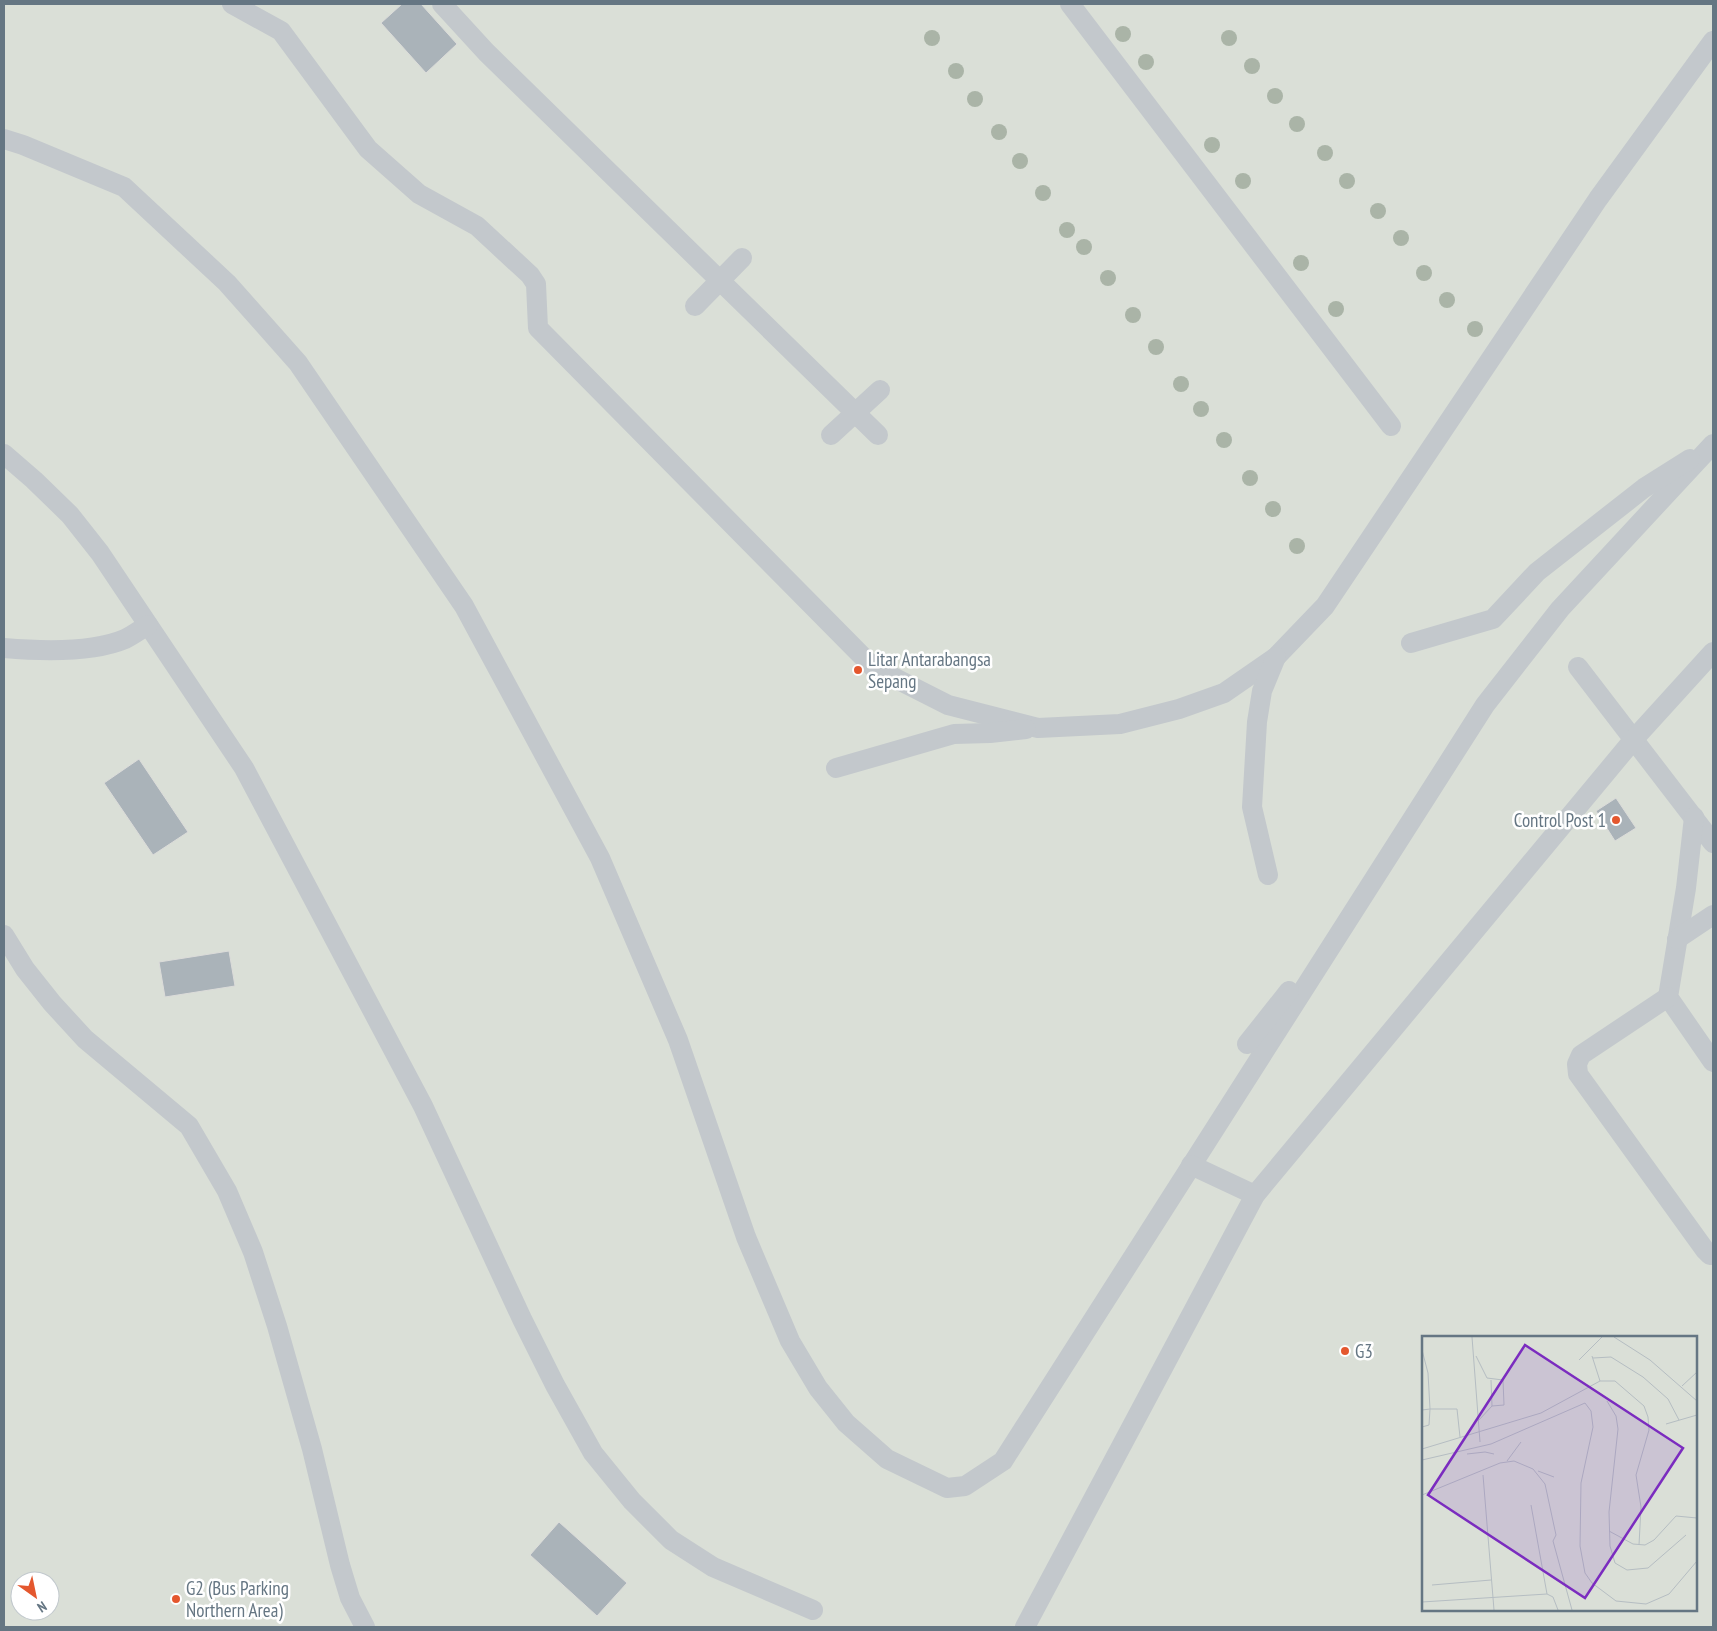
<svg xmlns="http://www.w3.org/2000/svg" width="1717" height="1631" viewBox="0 0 1717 1631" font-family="'PT Sans Narrow',sans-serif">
<rect width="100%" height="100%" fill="#fafaf8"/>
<path fill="#dadfd7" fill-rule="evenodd" d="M4,4H1713V1627H4ZM1423,1337H1696V1610H1423ZM20,1581H50V1611H20Z"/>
<g fill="#aab3b9" stroke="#dcdcda">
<path d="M402,4H421L457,44L426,73L381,23Z"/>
<path d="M139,759L188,832L153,855L104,783Z"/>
<path d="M1616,798L1636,828L1615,841L1596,811Z"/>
<path d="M229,951L235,986L165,997L159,962Z"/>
<path d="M559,1522L627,1583L597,1616L530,1555Z"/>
</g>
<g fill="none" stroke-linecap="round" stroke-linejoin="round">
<g stroke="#c3c8cc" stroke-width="20">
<path d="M232,4L281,31L368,149L419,194L477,226L530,275L536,284L538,328L873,667L948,705L1038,728L1120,724L1179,709L1224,693L1276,657L1325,606L1598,199L1713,41"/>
<path d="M442,4L486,52L878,435"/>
<path d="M1070,4L1391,426"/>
<path d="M4,139L23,145L124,187L227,283L298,363L464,606L600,858L678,1040L746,1237L790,1341L818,1388L846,1423L887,1459L947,1488L965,1486L1003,1461L1485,705L1560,609L1713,444"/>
<path d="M695,306L742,258"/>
<path d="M831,435L880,390"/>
<path d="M4,454L34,480L70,515L100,553L244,768L423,1106L522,1319L555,1385L593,1453L632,1501L671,1540L713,1567L813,1610"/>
<path d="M1411,643L1493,619L1537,572L1644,488L1690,459"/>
<path d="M4,648C39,651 92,653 125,639C133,635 141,629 148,625"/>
<path d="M1578,667L1713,843"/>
<path d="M836,768L954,734L990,733L1026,729"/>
<path d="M1694,817L1686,888L1668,997L1713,1062"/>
<path d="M1268,875L1252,807L1257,722L1262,691L1276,657"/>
<path d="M4,935L25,969L52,1003L85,1039L189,1126L227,1191L253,1252L277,1326L312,1449L340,1565L350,1598L365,1627"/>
<path d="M1677,939L1713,915"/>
<path d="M1668,997L1581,1055L1577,1064L1578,1074L1705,1250L1710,1255L1713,1254"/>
<path d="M1247,1044L1289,991"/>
<path d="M1191,1165L1255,1195"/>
<path d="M1025,1627L1255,1195L1634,739L1713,652"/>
</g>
</g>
<g fill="#aab4a7">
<circle cx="1123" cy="34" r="8"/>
<circle cx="932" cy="38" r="8"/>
<circle cx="1229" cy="38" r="8"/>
<circle cx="1146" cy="62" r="8"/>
<circle cx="1252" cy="66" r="8"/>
<circle cx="956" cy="71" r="8"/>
<circle cx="1275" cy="96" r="8"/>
<circle cx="975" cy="99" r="8"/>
<circle cx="1297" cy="124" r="8"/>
<circle cx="999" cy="132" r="8"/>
<circle cx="1212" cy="145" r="8"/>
<circle cx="1325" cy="153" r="8"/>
<circle cx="1020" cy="161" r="8"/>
<circle cx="1243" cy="181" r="8"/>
<circle cx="1347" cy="181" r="8"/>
<circle cx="1043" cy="193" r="8"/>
<circle cx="1378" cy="211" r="8"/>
<circle cx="1067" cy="230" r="8"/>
<circle cx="1401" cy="238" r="8"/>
<circle cx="1084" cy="247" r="8"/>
<circle cx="1301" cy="263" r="8"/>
<circle cx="1424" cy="273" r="8"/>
<circle cx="1108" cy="278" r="8"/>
<circle cx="1447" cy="300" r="8"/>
<circle cx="1336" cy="309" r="8"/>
<circle cx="1133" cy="315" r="8"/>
<circle cx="1475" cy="329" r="8"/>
<circle cx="1156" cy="347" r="8"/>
<circle cx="1181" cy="384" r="8"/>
<circle cx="1201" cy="409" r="8"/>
<circle cx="1224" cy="440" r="8"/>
<circle cx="1250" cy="478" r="8"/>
<circle cx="1273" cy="509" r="8"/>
<circle cx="1297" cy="546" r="8"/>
</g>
<g fill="#e4572e" stroke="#fff" stroke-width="2">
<circle cx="858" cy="670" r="5"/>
<circle cx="1616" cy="820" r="5"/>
<circle cx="1345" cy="1351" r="5"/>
<circle cx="176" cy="1599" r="5"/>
</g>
<g text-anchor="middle" stroke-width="5" stroke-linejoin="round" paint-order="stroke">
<g font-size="19" fill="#657683" stroke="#fff" text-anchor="start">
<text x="868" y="666">Litar Antarabangsa<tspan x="868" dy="22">Sepang</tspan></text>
<text x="1606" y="827" text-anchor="end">Control Post 1</text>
<text x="1355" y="1358">G3</text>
<text x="186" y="1595">G2 (Bus Parking<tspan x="186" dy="22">Northern Area)</tspan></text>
</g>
</g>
<g transform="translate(1422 1336)">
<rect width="275" height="275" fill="#fafaf8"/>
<path d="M0,1H275V274H0Z" fill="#dadfd7"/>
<path fill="none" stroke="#b5bdc2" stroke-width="1" d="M50,1L58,106M192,1L228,24L275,65M0,14L6,37L8,73H35L38,101M54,20L65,42L81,44L82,69L70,70M170,20L178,45M171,22L189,21L221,41L246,63L257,84M157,24L180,1M260,50L275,36M185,65L194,80L196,93L187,176L188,210L193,227L205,234L226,232L264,199M0,74L8,73L7,89L0,91M56,85L70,70L69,44M244,88L275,79M0,113L119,77L178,45H193L222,70L226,81L227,94L214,139L219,171L217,209M45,118L63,116L72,118M0,124L69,108L163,67L169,75L171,91L159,147L158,210L163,237L170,247L194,265L224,268L247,258L275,225M85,125L99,106M116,135L132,141M61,139L72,274M0,159L78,127L92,125L111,133L123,148L134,199L131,205L150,274M109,169L125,258M187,195L211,208L223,209L232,204L254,180L275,182M10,249L69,244M0,266L125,258L131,261L136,274"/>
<path fill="#7b2cbf" fill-opacity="0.15" stroke="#7b2cbf" stroke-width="2.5" d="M103,9L261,112L163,262L6,159Z"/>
<rect width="275" height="275" fill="none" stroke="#657683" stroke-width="2.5"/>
</g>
<rect width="1717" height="1631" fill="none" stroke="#657683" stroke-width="10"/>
<g transform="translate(35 1596) rotate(147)"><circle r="24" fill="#ffffff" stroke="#c1c8cd"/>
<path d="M0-4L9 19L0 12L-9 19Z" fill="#e4572e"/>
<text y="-8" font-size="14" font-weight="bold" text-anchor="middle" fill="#657683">N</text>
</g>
</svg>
